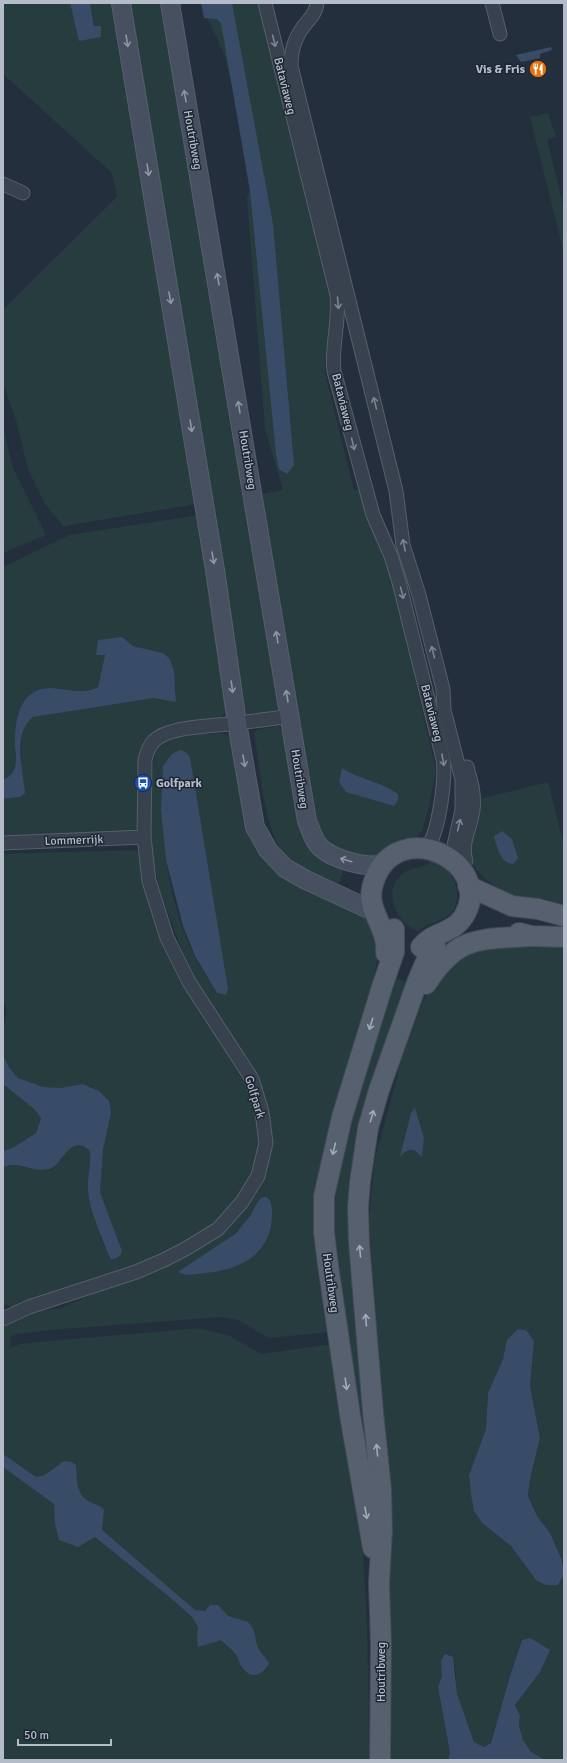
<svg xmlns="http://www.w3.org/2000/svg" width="567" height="1763" viewBox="0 0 567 1763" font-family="Signika,sans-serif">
<rect width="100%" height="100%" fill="#242f3e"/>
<g fill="#263c3f" fill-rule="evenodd">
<path d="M3,3H70L79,41L95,26L90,3H113L197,504L70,525L64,527L45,504L28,469L16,420L3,383V310L117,197L112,173L3,74Z"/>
<path d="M129,3H161L225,362L281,710L252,714H247L244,707Z"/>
<path d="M200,3H264L332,300L325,373L354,490L359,489L364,508L391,574L436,770L429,807L422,831L419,834L410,842L387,854L370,858L335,851L319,833L313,803L262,494L283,490L265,429L247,198L254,175L224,54Z"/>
<path d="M548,113L556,137L547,139L564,209V253L530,117Z"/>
<path d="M3,427L13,468L46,535L3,553Z"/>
<path d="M199,515L226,710L221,718L142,751L138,773V827L130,833L3,838V799L20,797L22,731L26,722L33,717L154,698L176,701V687L163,653L133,646L122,637L96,655L105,654L98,687C83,694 70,689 54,688C49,687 41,690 36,691L15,740L16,764L12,774L3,780V567L69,535Z"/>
<path d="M278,726L284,732L299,816L307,845L320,858L345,864L339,884C317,876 290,865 278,844C264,821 259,762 254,733L257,730Z"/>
<path d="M220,733L226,735L235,743L261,850L363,910L380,945L372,987L357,1040L344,1075L328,1132L320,1174L317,1239L320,1285L330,1332L269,1338L238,1320L221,1317L50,1330L16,1334L10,1337L11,1348L19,1344L51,1341L199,1328L230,1336L261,1354L332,1344C340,1389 350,1434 356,1478C367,1572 369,1666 369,1760H3V1327L17,1319L42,1311L64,1307L95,1293L164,1265L218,1236L234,1222L247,1205L271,1136L268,1106L261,1085L189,969L160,892L154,864L151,834V778L156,748C169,734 202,734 220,733ZM163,766L226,994L217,993C210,981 201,969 195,957C165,896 161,831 163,766ZM257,1203L272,1205C272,1228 272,1234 258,1253L211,1251C232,1236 245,1227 257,1203Z"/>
<path d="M548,782L564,846V907C534,902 481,891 471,858C470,855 468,852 468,849C468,841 476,831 478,823C479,815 479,807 480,799Z"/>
<path d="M133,850L139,853L149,905L161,936L252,1089L261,1135L256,1164L250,1180L239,1199L212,1228L187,1243L132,1267L12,1307L3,1303L4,1166L9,1164C21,1166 35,1170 47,1169C63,1167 69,1132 90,1151C91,1165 87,1178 88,1191C89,1206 103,1247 111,1259L119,1242L100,1192L103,1150L108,1128L82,1084C75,1085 68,1088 61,1088C38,1089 9,1080 3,1056C1,1049 2,1038 3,1031C4,1020 10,1011 3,1001V854Z"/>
<path d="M431,861C443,864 449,870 454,881C457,888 458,895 456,903C452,923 431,919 418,931C408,928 400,920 396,910C388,894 393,876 411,869C419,867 425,867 431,861Z"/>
<path d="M564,945V1760H545L531,1752L523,1740L519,1726L520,1716L515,1705L540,1672L530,1638L522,1640L510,1676L491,1743L484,1747L474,1742L457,1694L455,1665L441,1660L442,1676L438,1687L450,1753L448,1760H378L374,1327L369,1219L375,1159L402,1058L422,1003L436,977L473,947ZM424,1138L422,1156L414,1150L403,1153ZM507,1340L534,1341L530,1386L540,1438L530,1479L528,1496L537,1516L550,1533L561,1558L536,1580L511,1546L482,1523L474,1511L471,1495L469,1475L486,1429L488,1393L503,1359Z"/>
<path d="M393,977L406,982L364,1111L377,1551L343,1336L332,1210L334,1175Z"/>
<path d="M3,1084L34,1109L41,1117L36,1133L14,1147L3,1151Z"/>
</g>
<g fill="#394c67">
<path d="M70,3H90L94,26H101V37L79,41Z"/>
<path d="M201,3H232L273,224L294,465L287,474L279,469L276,454L250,191L221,23L217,19L204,18Z"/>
<path d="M551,47L552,50L540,54V58L521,62L516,55Z"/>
<path d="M122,637L133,646L163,653L170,659L174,671L176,702L154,698L33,717C12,733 23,770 25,793L20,797L3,799V780C6,778 11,776 13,772C18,763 15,752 15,742C15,725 18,699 36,691C56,682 76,698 98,687L105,655H96L98,640Z"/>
<path d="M180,750C191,753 190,759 192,769L228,989L226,995L217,993L195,956L183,926L166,860L161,810L163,766L172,754Z"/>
<path d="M342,768C359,780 381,781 398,794V800L394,806L346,792L339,782Z"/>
<path d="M502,831L512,839L518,858L513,864C500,863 497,847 494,836Z"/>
<path d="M3,1056L10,1069L18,1078L43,1087L61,1088L82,1084L99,1091L109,1101L111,1112L103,1150L100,1192L122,1251C120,1257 117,1259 111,1259L108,1254C101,1235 90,1212 88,1192C87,1178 91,1165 90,1151C70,1132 63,1165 49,1169C34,1173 17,1160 3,1167V1151L14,1147L36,1133L41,1118L34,1109L3,1084Z"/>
<path d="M415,1108L424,1138L422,1157L414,1150C407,1150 404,1152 400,1157L411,1113Z"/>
<path d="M266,1197C272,1200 272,1207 272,1213C273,1253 241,1270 205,1273C196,1274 187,1277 178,1272L235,1234L250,1216L257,1203L261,1198Z"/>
<path d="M518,1329L526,1330L534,1341L530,1386L540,1438L530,1479L528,1496L537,1516L550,1533L561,1558L564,1574L558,1585H546L536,1580L511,1546L482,1523L474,1511L471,1495L469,1475L486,1429L488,1393L503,1359L507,1340Z"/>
<path d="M3,1454L36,1477L45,1475L64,1461L72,1462L76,1465C77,1478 75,1492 88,1501C94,1505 100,1504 104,1510L102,1530L195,1610L205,1611L210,1605H218L228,1616L248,1622C259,1634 253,1641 260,1651C263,1656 267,1658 269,1664C261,1676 251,1680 242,1667C239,1664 239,1659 237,1656C233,1650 226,1645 221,1640L198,1647L197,1638L198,1627L193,1618L172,1599L95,1537L78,1547L59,1540L55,1524L54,1504L3,1467Z"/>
<path d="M530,1638L550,1650L540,1672L515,1705L520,1716L519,1726L523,1740L531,1752L545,1760H448L450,1753L438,1687L442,1676L441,1660L445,1654L453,1657L457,1694L474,1742L484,1747L491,1743L510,1676L522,1640Z"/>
</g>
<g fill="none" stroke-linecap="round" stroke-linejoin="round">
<defs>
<g id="street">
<path d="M265,3L337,295C340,321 331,346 334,371L373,515L391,556L399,582L443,759C446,779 439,832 427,848"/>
<path d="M317,3C316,14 309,19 303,27C294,40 291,51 291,66L396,491L403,545L419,595L443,689L444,710L462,780V810L453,850L454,863"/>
<path d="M492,3L500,34"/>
<path d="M3,184L23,193"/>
<path d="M3,843L144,837"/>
<path d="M466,861C460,843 471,828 473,810C475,795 471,781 467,767"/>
<path d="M3,1319L29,1307L136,1272L164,1260L187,1248L218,1229L242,1202L258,1176L266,1143L262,1112L252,1079L189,982L167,938L149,881L144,837L145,760C147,751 150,742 159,737C176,727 208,726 228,724C249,722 270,719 290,716"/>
</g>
<g id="secondary">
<path d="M121,3L215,570L237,723L255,827L268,850L285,868L306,880L373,911"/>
<path d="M170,3L307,821C311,830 313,840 320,847C332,859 367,869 384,864"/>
</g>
<g id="primary">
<path d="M468,886L512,906L538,909L564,916"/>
<path d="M519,933L531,936L564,937"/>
<path d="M386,953C389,926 363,910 374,881C397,814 496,862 464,916C452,935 433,931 421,947"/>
<path d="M426,984C458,935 477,940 531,936"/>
<path d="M373,1548L350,1415L328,1265L324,1232V1196L342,1117L382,987L394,952V929"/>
<path d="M380,1760L381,1644L379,1583L382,1531L381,1489L373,1412L359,1243L358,1207L360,1182L368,1128L379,1090L418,980L431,950L435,945"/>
</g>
</defs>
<use href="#street" stroke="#565f6c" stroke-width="15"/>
<use href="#secondary" stroke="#565f6c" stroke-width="20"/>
<use href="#primary" stroke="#414a57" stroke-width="22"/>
<use href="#street" stroke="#38414e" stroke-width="13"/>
<use href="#secondary" stroke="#465061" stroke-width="18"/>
<use href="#primary" stroke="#56606e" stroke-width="20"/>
</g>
<defs><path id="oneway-shaft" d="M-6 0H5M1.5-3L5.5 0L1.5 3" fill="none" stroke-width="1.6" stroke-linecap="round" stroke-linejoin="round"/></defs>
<g stroke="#8e96a5">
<use href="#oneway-shaft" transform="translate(127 41) rotate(81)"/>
<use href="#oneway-shaft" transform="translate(185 96) rotate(-100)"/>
<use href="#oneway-shaft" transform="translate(148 170) rotate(81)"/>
<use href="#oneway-shaft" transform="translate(218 279) rotate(-100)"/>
<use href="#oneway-shaft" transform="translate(170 298) rotate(80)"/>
<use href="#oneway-shaft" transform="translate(239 407) rotate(-99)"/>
<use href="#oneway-shaft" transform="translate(191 426) rotate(81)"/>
<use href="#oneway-shaft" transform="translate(213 558) rotate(80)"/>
<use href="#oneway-shaft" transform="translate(277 637) rotate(-99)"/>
<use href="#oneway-shaft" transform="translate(232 687) rotate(82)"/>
<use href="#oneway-shaft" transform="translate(287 696) rotate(-99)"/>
<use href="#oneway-shaft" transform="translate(244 761) rotate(80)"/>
<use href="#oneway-shaft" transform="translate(346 860) rotate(-163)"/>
</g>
<g stroke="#7c8592">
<use href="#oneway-shaft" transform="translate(274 41) rotate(76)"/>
<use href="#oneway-shaft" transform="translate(338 303) rotate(85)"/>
<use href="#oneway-shaft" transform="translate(375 403) rotate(-104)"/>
<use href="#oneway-shaft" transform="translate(353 444) rotate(76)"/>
<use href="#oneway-shaft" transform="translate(404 545) rotate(-101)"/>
<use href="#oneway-shaft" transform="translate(402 593) rotate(76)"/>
<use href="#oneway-shaft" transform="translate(433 652) rotate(-104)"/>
<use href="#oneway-shaft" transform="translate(443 760) rotate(80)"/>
<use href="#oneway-shaft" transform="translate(459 825) rotate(-77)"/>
</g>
<g stroke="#a1aab7">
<use href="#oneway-shaft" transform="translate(371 1024) rotate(107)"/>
<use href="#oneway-shaft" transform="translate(372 1116) rotate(-74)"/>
<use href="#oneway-shaft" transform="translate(334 1149) rotate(104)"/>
<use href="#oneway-shaft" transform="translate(360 1251) rotate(-95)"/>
<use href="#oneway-shaft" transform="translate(366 1320) rotate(-94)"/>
<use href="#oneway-shaft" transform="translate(346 1384) rotate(82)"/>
<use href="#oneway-shaft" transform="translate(377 1450) rotate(-96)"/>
<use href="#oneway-shaft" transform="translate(366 1513) rotate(80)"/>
</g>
<defs>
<symbol id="restaurant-disc" viewBox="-11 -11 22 22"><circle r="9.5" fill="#e8710a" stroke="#1d2633"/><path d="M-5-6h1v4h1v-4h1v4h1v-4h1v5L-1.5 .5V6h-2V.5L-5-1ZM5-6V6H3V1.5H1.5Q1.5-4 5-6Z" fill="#fff"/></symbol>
<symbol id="bus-disc" viewBox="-11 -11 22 22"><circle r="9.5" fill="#1a4fb4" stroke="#1d2633"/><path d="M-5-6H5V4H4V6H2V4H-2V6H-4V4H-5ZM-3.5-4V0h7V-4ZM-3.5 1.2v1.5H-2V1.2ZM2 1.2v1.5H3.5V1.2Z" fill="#fff"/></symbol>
</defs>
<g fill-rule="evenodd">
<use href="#restaurant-disc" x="528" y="59" width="20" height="20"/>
<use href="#bus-disc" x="133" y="773" width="20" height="20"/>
</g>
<g text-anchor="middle" stroke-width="3" stroke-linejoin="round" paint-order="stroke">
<g font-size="12" font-weight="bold" fill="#b4bcc9" stroke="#1d2633" text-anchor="end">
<text x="525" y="73">Vis &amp; Fris</text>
<text x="156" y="787" text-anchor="start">Golfpark</text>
</g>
<g font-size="12" fill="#b4bcc9" stroke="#1d2633">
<text transform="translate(285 86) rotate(76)" y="4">Bataviaweg</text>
<text transform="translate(193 140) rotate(80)" y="4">Houtribweg</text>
<text transform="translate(343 402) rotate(76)" y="4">Bataviaweg</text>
<text transform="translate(248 460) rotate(81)" y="4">Houtribweg</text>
<text transform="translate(432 713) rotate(76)" y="4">Bataviaweg</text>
<text transform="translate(300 779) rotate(81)" y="4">Houtribweg</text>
<text transform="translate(74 840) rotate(-2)" y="4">Lommerrijk</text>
<text transform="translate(255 1097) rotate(73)" y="4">Golfpark</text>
<text transform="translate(331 1283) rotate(82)" y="4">Houtribweg</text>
<text transform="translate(381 1672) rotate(-90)" y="4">Houtribweg</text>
</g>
</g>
<rect width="567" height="1763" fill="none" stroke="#b4bcc9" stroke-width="8"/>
<path d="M18 1739v6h93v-6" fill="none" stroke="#b4bcc9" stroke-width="2"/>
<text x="24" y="1739" font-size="12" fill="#b4bcc9" stroke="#1d2633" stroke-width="3" paint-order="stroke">50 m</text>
</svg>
